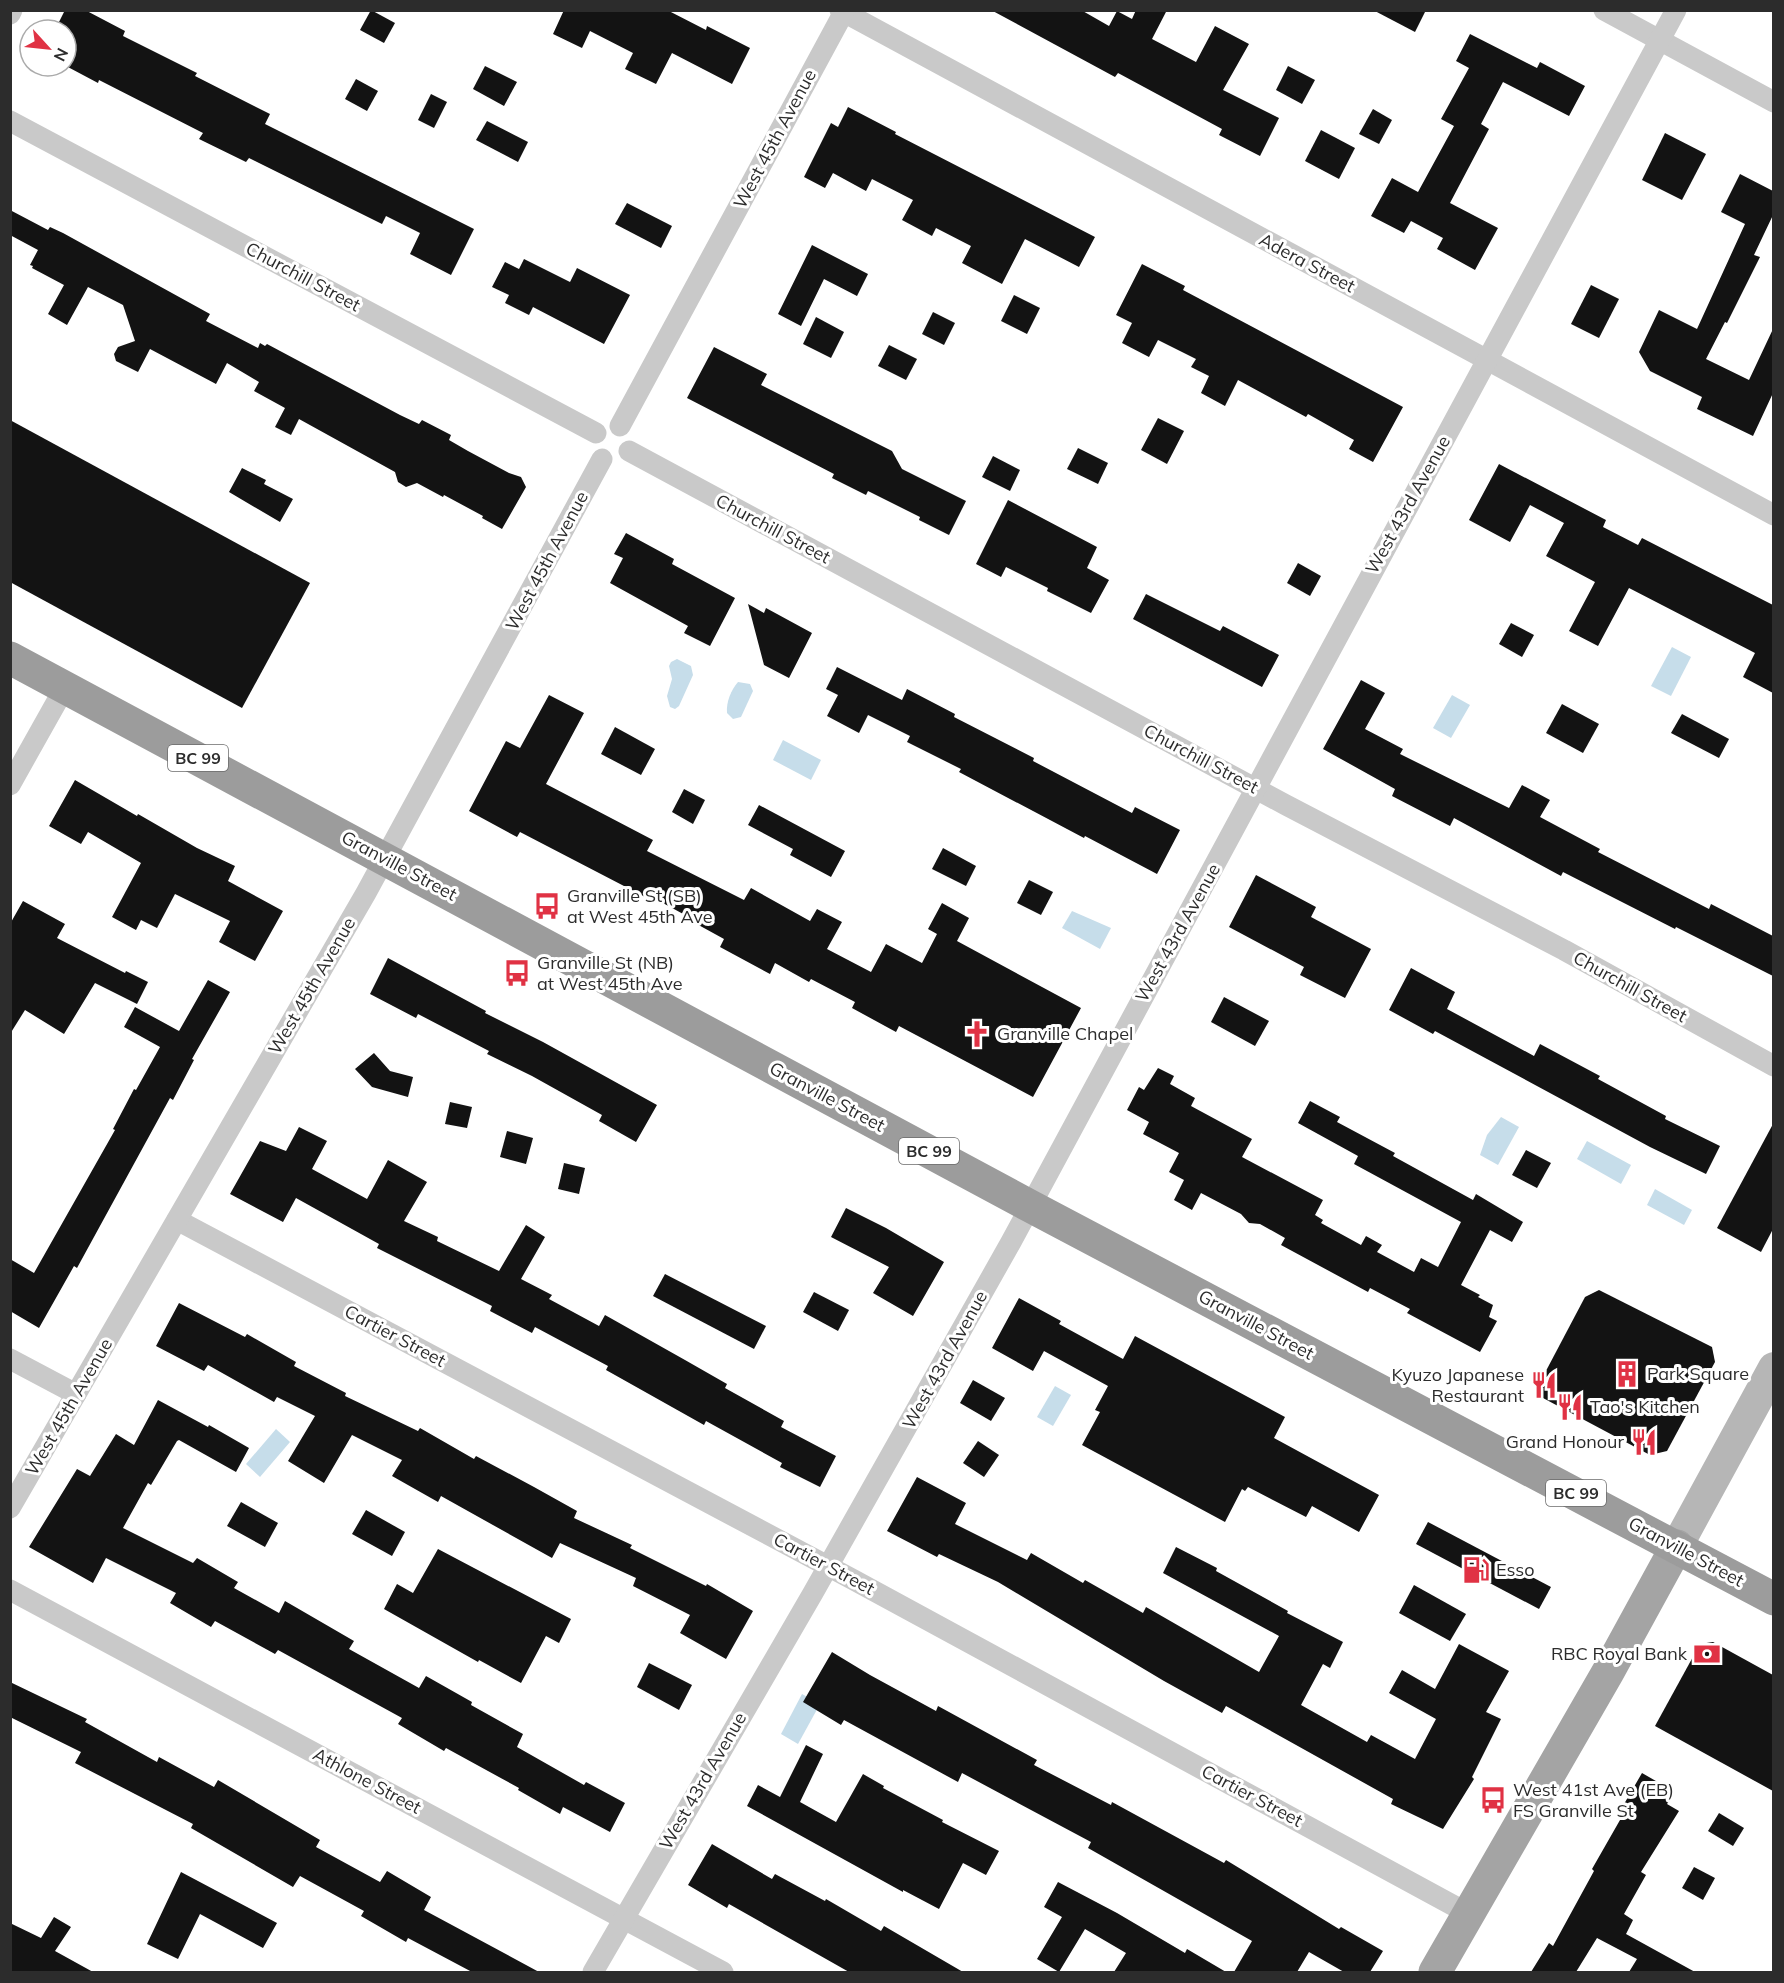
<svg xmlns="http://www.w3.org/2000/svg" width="1784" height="1983" viewBox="0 0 1784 1983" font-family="Mulish,sans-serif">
<rect width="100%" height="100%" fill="#fff"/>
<g fill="#c6ddea">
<path d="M1672,647L1691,657L1671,696L1651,686Z"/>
<path d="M677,659L691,666L693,675L679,706L675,709L670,707L667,696L672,679L669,666L671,662Z"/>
<path d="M738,682L750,684L753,691L741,717L733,719L727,713C726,702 731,690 738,682Z"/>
<path d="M1452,695L1470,705L1451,738L1433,728Z"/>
<path d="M783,740L821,760L811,780L773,760Z"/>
<path d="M1072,911L1111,928L1100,949L1062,928Z"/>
<path d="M1501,1117L1519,1127L1498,1165L1480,1155L1487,1135Z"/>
<path d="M1587,1141L1631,1165L1621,1184L1577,1159Z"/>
<path d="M1655,1189L1692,1210L1684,1225L1647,1205Z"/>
<path d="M1055,1386L1071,1395L1053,1426L1037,1417Z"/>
<path d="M276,1429L290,1442L260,1477L246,1464Z"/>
<path d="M802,1694L820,1704L798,1744L781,1734Z"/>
</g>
<g fill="#131313">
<path d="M65,10H85L125,31L123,36L197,73L195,76L270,114L265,124L474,229L451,275L410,254L420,233L386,216L382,224L249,158L246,162L199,139L203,133L99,80L98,83L66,66V30H55Z"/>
<path d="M371,10L395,23L384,43L360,30Z"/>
<path d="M564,10H667L706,30L707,26L750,48L732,84L672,53L656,84L625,69L633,53L590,31L582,48L553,34Z"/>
<path d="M991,10H1081L1109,26L1117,11L1132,19L1136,10H1167L1152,39L1196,62L1215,26L1249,44L1223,90L1279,118L1260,156L1219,135L1222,129L1118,73L1115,77Z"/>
<path d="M1373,10H1426L1415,32Z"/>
<path d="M1470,34L1537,68L1540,62L1585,86L1569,116L1503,82L1481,124L1489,129L1450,203L1498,228L1475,270L1437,249L1443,238L1411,221L1404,233L1371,216L1392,178L1418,192L1454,126L1441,119L1469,68L1456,61Z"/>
<path d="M485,66L517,82L504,106L473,89Z"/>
<path d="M1288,66L1315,80L1302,104L1276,90Z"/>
<path d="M356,79L378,91L367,111L345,99Z"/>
<path d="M431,94L447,102L434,128L418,120Z"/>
<path d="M848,107L896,132L895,134L1095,237L1079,267L1025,239L1002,284L962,263L971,246L936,228L932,236L902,220L913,200L872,179L866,191L833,173L825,188L804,177L831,123L838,127Z"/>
<path d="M1373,109L1392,120L1379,144L1359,134Z"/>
<path d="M487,121L528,142L518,162L476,140Z"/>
<path d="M1321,130L1355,148L1339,179L1305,161Z"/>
<path d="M1665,133L1706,154L1682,200L1642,180Z"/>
<path d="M1740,174L1773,191V215L1754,255L1760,257L1727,323L1725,322L1706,359L1749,380L1773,329V393L1753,436L1697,409L1702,397L1650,371L1639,352L1659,310L1697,329L1745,224L1721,212Z"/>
<path d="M627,203L672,226L661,248L615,224Z"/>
<path d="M10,210L48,230L50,227L63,233L210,314L206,321L258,348L260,343L265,346L267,344L400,415L419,424L422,420L451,435L449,440L468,451L509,473L521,477L526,487L502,529L482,518L483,516L444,495L443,497L417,483L406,487L398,482L395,472L299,419L291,435L275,427L285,408L254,391L259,382L227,363L216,384L150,349L138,372L116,361L114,354L118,347L135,341L123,305L88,287L67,325L48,314L64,285L32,268L33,266L30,265L38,250L10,235Z"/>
<path d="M812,245L868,274L857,296L824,279L801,326L778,314Z"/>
<path d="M524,259L570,282L577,268L630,295L604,344L533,307L529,315L505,303L509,295L492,287L505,262L519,269Z"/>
<path d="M1142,264L1185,286L1183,290L1403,407L1373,462L1349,449L1354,440L1308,414L1306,417L1238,380L1225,406L1201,393L1209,376L1191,367L1196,359L1158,340L1149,357L1122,343L1132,323L1116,315Z"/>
<path d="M1591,285L1619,299L1599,338L1571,324Z"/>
<path d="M1014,295L1040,308L1027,334L1001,321Z"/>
<path d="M933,312L955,323L944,345L922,334Z"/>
<path d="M816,317L844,332L831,358L803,344Z"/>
<path d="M889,345L917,359L906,380L878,366Z"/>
<path d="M714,347L767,374L761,385L892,451L902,469L966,501L949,535L919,520L920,517L868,491L866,495L832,478L834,474L687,398Z"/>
<path d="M1158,418L1184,431L1167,464L1141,450Z"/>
<path d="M10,420L310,583L242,708L10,582Z"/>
<path d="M1078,448L1108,463L1098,484L1067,469Z"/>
<path d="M993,456L1020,470L1010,491L982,477Z"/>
<path d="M1499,464L1606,520L1603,527L1638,545L1642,538L1773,605V693L1743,677L1755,653L1629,588L1598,646L1569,631L1595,582L1546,556L1564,523L1530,505L1510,542L1469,520Z"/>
<path d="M242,468L266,480L264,484L293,499L280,522L229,492Z"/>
<path d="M1008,500L1097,547L1087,568L1109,580L1091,613L1047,591L1048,588L1006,567L1001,577L976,564Z"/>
<path d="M626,533L674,559L672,564L735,598L710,646L684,633L688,626L610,583L623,558L614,554Z"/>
<path d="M1298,563L1321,576L1310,596L1287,583Z"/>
<path d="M1146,594L1220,631L1223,626L1279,655L1262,687L1133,619Z"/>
<path d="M748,604L764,613L766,608L812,633L789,678L764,665Z"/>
<path d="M1511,623L1534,635L1522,657L1499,644Z"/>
<path d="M837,667L902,700L907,689L955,714L954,717L1034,758L1033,761L1132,813L1135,807L1180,830L1157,874L1085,836L1084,838L959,772L961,769L907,742L910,736L868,715L859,733L827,716L838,695L826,689Z"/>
<path d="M1361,680L1385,693L1365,729L1403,749L1400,754L1509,808L1522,785L1550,800L1540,817L1600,849L1598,852L1709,909L1711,904L1773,936V976L1676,927L1675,929L1563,872L1561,876L1454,818L1450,826L1392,796L1395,789L1323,749Z"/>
<path d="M549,695L584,713L546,784L653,840L647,851L744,900L751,888L810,921L817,909L842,922L827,949L871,972L886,944L922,963L937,934L928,929L942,903L969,918L957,941L1081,1008L1033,1097L899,1026L896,1032L852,1008L855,1002L811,979L809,982L775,963L770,974L720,947L724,939L684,917L685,915L650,896L649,899L520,832L517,837L469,811L506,741L520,748Z"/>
<path d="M1562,704L1599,724L1583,753L1546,733Z"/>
<path d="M1682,714L1729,739L1719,758L1671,733Z"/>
<path d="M615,727L655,749L641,775L601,754Z"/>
<path d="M75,780L137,816L138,814L197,848L235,866L228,881L283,911L255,961L219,942L230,921L175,894L157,928L141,920L136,930L112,917L141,863L88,832L81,844L49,826Z"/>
<path d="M684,789L705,800L693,824L672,812Z"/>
<path d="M759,805L845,851L831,877L790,855L793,849L748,825Z"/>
<path d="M943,848L976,866L966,886L932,869Z"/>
<path d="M1256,875L1316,907L1311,917L1371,949L1345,998L1300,975L1304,967L1229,927Z"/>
<path d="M1029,880L1053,892L1041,915L1017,903Z"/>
<path d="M23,901L65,924L57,938L125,973L126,971L148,982L137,1004L95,983L64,1034L25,1010L10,1034V924Z"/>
<path d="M388,958L486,1011L485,1013L543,1042L657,1105L636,1142L599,1121L602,1115L532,1076L487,1054L489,1051L418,1014L416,1018L370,994Z"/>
<path d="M1411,968L1455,992L1447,1009L1534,1056L1540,1044L1600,1076L1598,1079L1666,1116L1665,1119L1720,1146L1706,1174L1650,1147L1435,1031L1433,1034L1389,1010Z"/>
<path d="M208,980L230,992L192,1059L194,1060L173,1100L170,1098L77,1268L74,1266L39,1328L10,1311V1259L34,1273L115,1130L113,1129L134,1089L136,1090L160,1047L124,1027L135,1007L179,1031Z"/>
<path d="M1224,997L1269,1021L1255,1046L1211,1022Z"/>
<path d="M374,1053L390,1071L413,1077L408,1097L372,1087L355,1069Z"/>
<path d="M1158,1068L1174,1076L1170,1084L1195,1098L1191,1106L1252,1139L1242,1157L1323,1200L1315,1215L1323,1220L1321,1223L1361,1245L1366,1236L1382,1245L1377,1252L1414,1272L1421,1258L1438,1267L1461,1222L1354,1164L1358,1156L1298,1123L1310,1101L1340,1117L1337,1122L1395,1153L1393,1156L1473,1200L1476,1194L1523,1222L1512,1242L1490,1230L1461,1285L1480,1295L1478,1297L1493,1305L1489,1317L1497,1321L1480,1352L1407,1313L1410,1309L1370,1288L1368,1292L1281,1245L1285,1238L1260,1224L1249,1223L1241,1214L1201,1193L1192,1210L1174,1200L1184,1180L1169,1172L1179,1153L1143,1134L1149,1122L1127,1110L1139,1087L1144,1090Z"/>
<path d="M450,1102L472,1107L467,1128L445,1124Z"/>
<path d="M1773,1124V1229L1761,1252L1717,1228Z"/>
<path d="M299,1127L327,1141L312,1169L367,1199L388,1160L427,1182L404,1221L438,1237L437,1241L499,1271L526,1225L545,1237L521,1279L552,1295L549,1299L599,1326L605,1315L685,1360L727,1384L725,1388L784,1421L781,1427L836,1456L820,1487L780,1467L782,1463L706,1421L704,1425L606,1370L608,1366L535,1327L532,1333L490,1311L492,1306L377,1248L379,1244L296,1198L283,1222L230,1194L260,1141L286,1151Z"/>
<path d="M507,1131L533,1138L526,1164L500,1157Z"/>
<path d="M1526,1150L1551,1163L1537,1188L1512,1175Z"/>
<path d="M564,1163L585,1168L579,1194L558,1189Z"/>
<path d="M846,1208L886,1228L944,1262L913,1316L873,1293L889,1267L831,1237Z"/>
<path d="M665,1274L766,1326L754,1349L653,1296Z"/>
<path d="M1599,1290L1712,1347L1715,1362L1667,1451L1650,1455L1543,1398L1538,1386L1585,1297Z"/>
<path d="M814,1292L849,1310L838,1331L803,1312Z"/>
<path d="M1019,1298L1061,1321L1059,1324L1123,1359L1135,1336L1285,1417L1274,1438L1379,1495L1359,1532L1312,1506L1306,1517L1248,1487L1245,1491L1242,1489L1225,1522L1082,1445L1100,1412L1095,1410L1108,1386L1044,1351L1033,1371L992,1348Z"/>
<path d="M179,1303L245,1337L247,1334L296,1362L294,1366L346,1393L345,1396L418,1431L420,1428L474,1459L476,1456L534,1487L577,1511L574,1518L632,1545L630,1548L706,1586L707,1584L753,1611L726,1659L680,1633L690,1615L633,1586L636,1578L560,1543L552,1558L441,1496L438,1502L392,1476L402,1460L352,1435L324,1483L288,1461L315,1416L277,1397L274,1402L208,1365L204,1371L156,1346Z"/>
<path d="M973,1380L1005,1398L991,1421L960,1403Z"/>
<path d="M158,1400L208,1427L209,1425L249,1448L236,1472L179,1440L177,1441L151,1485L148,1483L123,1528L193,1563L197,1558L238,1582L234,1588L279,1613L285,1601L354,1641L349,1649L419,1688L426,1676L472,1702L471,1705L523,1734L517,1747L584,1785L586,1782L625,1803L610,1832L563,1807L560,1814L518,1790L519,1788L446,1748L444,1751L398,1724L402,1718L278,1650L275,1654L215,1621L211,1627L170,1603L176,1593L106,1558L93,1583L29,1547L77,1469L90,1476L116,1434L134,1445Z"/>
<path d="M978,1441L999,1455L984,1477L963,1463Z"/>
<path d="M917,1477L966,1503L955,1524L1027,1560L1031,1553L1083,1583L1085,1580L1143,1613L1146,1607L1259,1672L1279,1636L1163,1573L1176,1547L1217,1568L1216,1571L1288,1611L1287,1613L1343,1642L1330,1668L1323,1664L1301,1705L1367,1742L1371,1735L1415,1759L1436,1719L1389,1693L1402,1670L1435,1689L1459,1644L1509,1671L1486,1712L1501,1719L1472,1777L1474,1779L1443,1829L1391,1804L1393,1799L1226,1706L1222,1713L1164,1681L998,1582L939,1554L937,1557L887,1531Z"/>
<path d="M241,1502L278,1523L265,1547L227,1526Z"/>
<path d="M366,1510L405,1532L392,1556L352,1534Z"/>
<path d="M1428,1522L1551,1587L1539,1609L1416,1544Z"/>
<path d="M438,1549L571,1619L559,1643L546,1636L521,1683L479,1660L478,1662L384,1609L397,1584L413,1593Z"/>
<path d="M1414,1585L1466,1614L1450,1641L1399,1613Z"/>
<path d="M1713,1642L1773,1675V1791L1655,1726L1700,1644Z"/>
<path d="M832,1652L870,1675L936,1711L938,1706L1037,1760L1034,1765L1111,1805L1112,1802L1224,1863L1226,1860L1339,1929L1341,1927L1383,1951L1370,1972H1344L1309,1952L1297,1972H1234L1252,1941L1088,1848L1091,1842L962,1773L958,1782L844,1720L841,1725L803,1702Z"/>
<path d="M649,1663L692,1685L679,1710L637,1687Z"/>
<path d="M10,1682L87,1719L85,1722L157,1762L159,1757L214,1787L218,1780L320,1840L316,1847L380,1882L387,1871L431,1897L424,1910L539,1972H472L408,1938L406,1942L361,1916L364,1911L300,1876L293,1887L191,1828L193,1824L75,1763L81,1752L10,1717Z"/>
<path d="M806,1745L823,1754L800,1802L836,1822L863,1774L884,1786L883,1788L943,1820L942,1822L999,1851L986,1875L963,1863L939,1909L903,1890V1892L747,1806L758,1785L780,1797Z"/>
<path d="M1642,1773L1675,1792L1667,1804L1679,1811L1641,1872L1646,1875L1624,1914L1633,1920L1626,1934L1695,1972H1629L1637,1959L1597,1938L1576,1972H1531L1549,1943L1553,1946L1594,1871L1592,1869L1624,1813L1620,1811Z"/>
<path d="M1719,1813L1744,1828L1733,1846L1708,1831Z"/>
<path d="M712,1844L772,1879L775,1874L825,1901L826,1899L881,1931L884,1926L963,1972H849L729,1904L727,1908L688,1885Z"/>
<path d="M1694,1867L1715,1878L1703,1900L1682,1888Z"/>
<path d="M181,1872L277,1923L263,1948L200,1914L178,1959L147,1944Z"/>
<path d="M1058,1882L1117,1913L1185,1953L1187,1949L1226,1972H1114L1126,1953L1085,1929L1059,1972L1037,1959L1062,1917L1044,1907Z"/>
<path d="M54,1917L71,1927L55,1951L93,1972H10V1923L41,1938Z"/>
</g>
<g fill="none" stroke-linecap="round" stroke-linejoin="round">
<g stroke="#c9c9c9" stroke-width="21">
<path d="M840,10L1774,515"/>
<path d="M1604,10L1774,102"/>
<path d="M10,14L12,10"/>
<path d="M10,121L596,433"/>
<path d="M620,426L845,10"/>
<path d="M629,451L1286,805L1564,950L1774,1066"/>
<path d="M10,785L65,687"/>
<path d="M177,1220L852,1579L1469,1914"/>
<path d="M10,1359L76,1394"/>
<path d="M10,1508L366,893L602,459"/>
<path d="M10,1590L723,1972"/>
<path d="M593,1972L813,1593L1011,1242L1676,10"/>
</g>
<path stroke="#b6b6b6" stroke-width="32" d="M1677,1546L1774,1368"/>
<path stroke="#a4a4a4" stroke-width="33" d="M1435,1972L1608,1672L1677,1546"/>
<path stroke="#9c9c9c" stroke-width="33" d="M10,658L1030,1206L1774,1599"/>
</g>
<defs>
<symbol id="bus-bare" viewBox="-9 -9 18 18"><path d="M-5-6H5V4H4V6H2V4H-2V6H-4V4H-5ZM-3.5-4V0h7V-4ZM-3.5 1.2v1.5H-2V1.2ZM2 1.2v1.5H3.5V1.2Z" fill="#e03244" stroke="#fff" stroke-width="2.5" paint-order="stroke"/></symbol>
<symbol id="church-bare" viewBox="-9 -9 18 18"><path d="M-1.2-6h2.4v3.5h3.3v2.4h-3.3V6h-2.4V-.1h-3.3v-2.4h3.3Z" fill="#e03244" stroke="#fff" stroke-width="2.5" paint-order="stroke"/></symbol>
<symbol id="building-bare" viewBox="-9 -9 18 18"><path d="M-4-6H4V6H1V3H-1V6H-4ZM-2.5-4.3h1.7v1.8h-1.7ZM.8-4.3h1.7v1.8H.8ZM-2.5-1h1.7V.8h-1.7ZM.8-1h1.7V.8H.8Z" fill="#e03244" stroke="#fff" stroke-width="2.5" paint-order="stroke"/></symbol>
<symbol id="restaurant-bare" viewBox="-9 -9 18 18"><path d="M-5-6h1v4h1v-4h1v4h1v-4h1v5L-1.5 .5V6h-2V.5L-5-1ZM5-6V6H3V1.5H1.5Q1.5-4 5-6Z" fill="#e03244" stroke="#fff" stroke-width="2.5" paint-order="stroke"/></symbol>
<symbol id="fuel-bare" viewBox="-9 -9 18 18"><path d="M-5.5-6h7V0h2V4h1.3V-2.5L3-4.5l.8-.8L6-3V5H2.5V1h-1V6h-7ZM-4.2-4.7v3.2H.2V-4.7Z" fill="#e03244" stroke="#fff" stroke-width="2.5" paint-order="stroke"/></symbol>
<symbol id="bank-bare" viewBox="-9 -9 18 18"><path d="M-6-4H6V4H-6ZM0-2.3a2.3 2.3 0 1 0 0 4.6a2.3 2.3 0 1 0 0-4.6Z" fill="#e03244" stroke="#fff" stroke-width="2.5" paint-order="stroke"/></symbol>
</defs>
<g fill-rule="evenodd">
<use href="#bus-bare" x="528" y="887" width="38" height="38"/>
<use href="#bus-bare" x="498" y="954" width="38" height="38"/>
<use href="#church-bare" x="958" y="1015" width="38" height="38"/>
<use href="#building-bare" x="1608" y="1355" width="38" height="38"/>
<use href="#restaurant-bare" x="1525" y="1366" width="38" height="38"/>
<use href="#restaurant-bare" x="1551" y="1388" width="38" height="38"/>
<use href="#restaurant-bare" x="1625" y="1423" width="38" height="38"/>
<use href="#fuel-bare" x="1457" y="1551" width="38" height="38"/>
<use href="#bank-bare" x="1688" y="1635" width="38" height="38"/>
<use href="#bus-bare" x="1474" y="1781" width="38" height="38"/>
</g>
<g text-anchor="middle" stroke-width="6" stroke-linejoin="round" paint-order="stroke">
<g fill="#fff" stroke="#6b6b6b" stroke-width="1.5">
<rect x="168" y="745" width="60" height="26" rx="4.5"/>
<rect x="899" y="1138" width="60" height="26" rx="4.5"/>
<rect x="1546" y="1480" width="60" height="26" rx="4.5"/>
</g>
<g font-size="16" font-weight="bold" fill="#2c2c2c">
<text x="198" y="764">BC 99</text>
<text x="929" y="1157">BC 99</text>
<text x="1576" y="1499">BC 99</text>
</g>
<g font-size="18" fill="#2c2c2c" stroke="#fff">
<text transform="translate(775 139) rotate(-62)" y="6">West 45th Avenue</text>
<text transform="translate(1307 263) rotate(28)" y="6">Adera Street</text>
<text transform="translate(303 277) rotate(28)" y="6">Churchill Street</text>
<text transform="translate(1408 505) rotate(-61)" y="6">West 43rd Avenue</text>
<text transform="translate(773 529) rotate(28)" y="6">Churchill Street</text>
<text transform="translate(547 561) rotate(-62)" y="6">West 45th Avenue</text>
<text transform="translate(1201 759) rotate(28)" y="6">Churchill Street</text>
<text transform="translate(399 866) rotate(28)" y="6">Granville Street</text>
<text transform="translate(1178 933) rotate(-61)" y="6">West 43rd Avenue</text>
<text transform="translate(312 986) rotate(-60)" y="6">West 45th Avenue</text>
<text transform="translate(1630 987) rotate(29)" y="6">Churchill Street</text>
<text transform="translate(827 1097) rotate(28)" y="6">Granville Street</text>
<text transform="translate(1256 1325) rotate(28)" y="6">Granville Street</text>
<text transform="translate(395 1336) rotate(28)" y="6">Cartier Street</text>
<text transform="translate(945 1360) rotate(-61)" y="6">West 43rd Avenue</text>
<text transform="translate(69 1407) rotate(-60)" y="6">West 45th Avenue</text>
<text transform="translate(1686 1552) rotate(28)" y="6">Granville Street</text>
<text transform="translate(824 1564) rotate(28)" y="6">Cartier Street</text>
<text transform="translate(367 1781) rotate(28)" y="6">Athlone Street</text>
<text transform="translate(703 1781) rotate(-60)" y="6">West 43rd Avenue</text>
<text transform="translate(1252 1796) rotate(28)" y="6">Cartier Street</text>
</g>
<g font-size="18" fill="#2c2c2c" stroke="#fff" text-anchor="start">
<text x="567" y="902">Granville St (SB)<tspan x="567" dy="21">at West 45th Ave</tspan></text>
<text x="537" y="969">Granville St (NB)<tspan x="537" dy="21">at West 45th Ave</tspan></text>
<text x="997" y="1040">Granville Chapel</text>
<text x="1647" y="1380">Park Square</text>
<text x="1524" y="1381" text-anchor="end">Kyuzo Japanese<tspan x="1524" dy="21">Restaurant</tspan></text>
<text x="1590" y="1413">Tao's Kitchen</text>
<text x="1624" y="1448" text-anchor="end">Grand Honour</text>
<text x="1496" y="1576">Esso</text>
<text x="1687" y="1660" text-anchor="end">RBC Royal Bank</text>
<text x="1513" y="1796">West 41st Ave (EB)<tspan x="1513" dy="21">FS Granville St</tspan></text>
</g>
</g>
<rect width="1784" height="1983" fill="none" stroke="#2c2c2c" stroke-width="24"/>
<g transform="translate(48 48) rotate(117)"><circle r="28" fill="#ffffff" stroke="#ababab" stroke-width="1.5"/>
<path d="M0-4.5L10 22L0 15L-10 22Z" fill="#e03244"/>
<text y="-9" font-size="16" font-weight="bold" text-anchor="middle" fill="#2c2c2c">N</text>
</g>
</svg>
